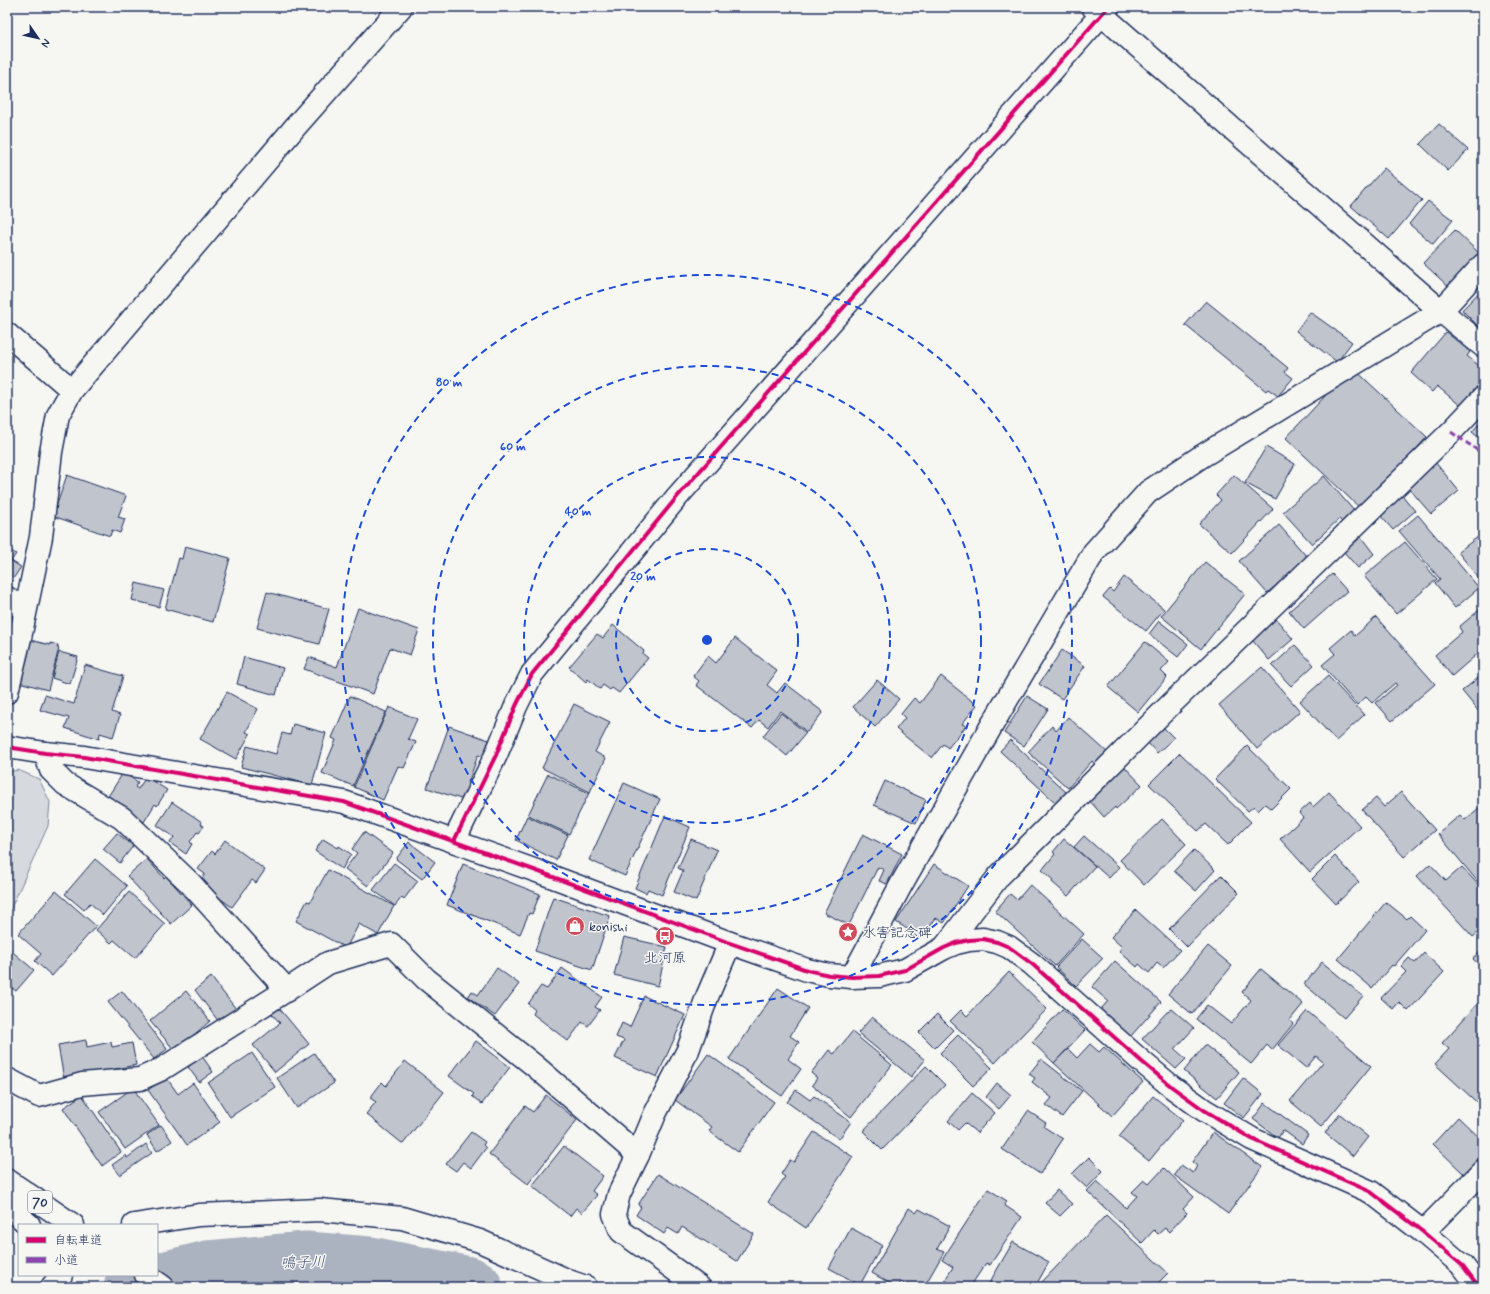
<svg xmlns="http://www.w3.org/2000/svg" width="1490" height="1294" viewBox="0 0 1490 1294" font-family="Mynerve,'Klee One',sans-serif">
<rect width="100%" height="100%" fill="#f6f6f2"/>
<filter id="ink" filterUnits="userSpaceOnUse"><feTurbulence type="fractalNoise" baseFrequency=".025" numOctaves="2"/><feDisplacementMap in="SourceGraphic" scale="8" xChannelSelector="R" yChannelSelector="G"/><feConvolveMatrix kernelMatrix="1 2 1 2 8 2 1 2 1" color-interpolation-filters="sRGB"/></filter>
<g filter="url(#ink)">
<path fill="#d6d9dd" stroke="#78849e" d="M18,770L39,779L50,802L48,826L7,917V772Z"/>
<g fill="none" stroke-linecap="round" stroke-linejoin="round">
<path stroke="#abb2c0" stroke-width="55" d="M131,1287L208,1268L306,1259L370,1264L469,1284L475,1287"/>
</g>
<g fill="#c0c4cd" stroke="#1b2f5e">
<path d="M1439,124L1468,150L1448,171L1420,144Z"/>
<path d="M1384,168L1422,200L1389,239L1351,206Z"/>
<path d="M1428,201L1453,220L1433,244L1409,224Z"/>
<path d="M1455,230L1481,255L1450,288L1423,263Z"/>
<path d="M1483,288V331L1462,310Z"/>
<path d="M1206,301L1288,368L1285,372L1293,378L1278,396L1268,389L1266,391L1185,325Z"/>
<path d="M1310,312L1352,342L1337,362L1296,331Z"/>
<path d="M1446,332L1470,352L1467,356L1483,369V379L1461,406L1437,386L1432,392L1411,373Z"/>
<path d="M1352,367L1427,437L1361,509L1286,438Z"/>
<path d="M1483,419V441L1472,432Z"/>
<path d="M1266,447L1295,464L1275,499L1245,483Z"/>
<path d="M1435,462L1459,491L1431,514L1407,486Z"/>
<path d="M67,475L126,496L118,517L125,519L120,533L112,530L110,536L53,516Z"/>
<path d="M1234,475L1273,509L1232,553L1199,524L1221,500L1216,495Z"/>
<path d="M1324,476L1355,512L1343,523L1339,519L1312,544L1283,512Z"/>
<path d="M1402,495L1415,511L1393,530L1379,514Z"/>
<path d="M1418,515L1479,588L1455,608L1435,583L1440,579L1399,531Z"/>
<path d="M1279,525L1308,558L1267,593L1239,561Z"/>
<path d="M1483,533V577L1480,580L1458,552Z"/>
<path d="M1361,537L1374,554L1358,568L1344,552Z"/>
<path d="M1405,542L1437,579L1396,614L1364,576Z"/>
<path d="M185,546L230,558L213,622L165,609L179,558L182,559Z"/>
<path d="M7,548L16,554L11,561L21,567L9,585L7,584Z"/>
<path d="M1205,562L1245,594L1201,649L1161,616Z"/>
<path d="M1332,574L1347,591L1304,629L1289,611Z"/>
<path d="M1124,577L1164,609L1146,631L1103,597L1110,589L1113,592Z"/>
<path d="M136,583L164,590L159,607L132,600Z"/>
<path d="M267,592L329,609L319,644L257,628Z"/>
<path d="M1483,607V649L1452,676L1435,655L1462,632L1459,627Z"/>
<path d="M358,608L419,630L410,655L390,648L373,694L304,669L309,657L337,667Z"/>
<path d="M1376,617L1435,684L1392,721L1376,703L1397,685L1395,683L1372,703L1366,697L1357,705L1322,665L1335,654L1330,648L1351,630L1355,636Z"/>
<path d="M1276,619L1293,639L1269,660L1252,640Z"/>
<path d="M1159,621L1188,644L1178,657L1149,634Z"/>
<path d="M613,625L644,651L643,654L648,658L619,693L612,688L610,690L603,685L600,689L588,679L586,682L569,667L597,634L603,638Z"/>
<path d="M735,638L777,671L767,685L777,693L785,683L823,712L807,732L780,711L768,727L759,720L752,728L696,685L699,681L693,676L708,656L716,663Z"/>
<path d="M30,640L50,645V643L58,645L57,648H59L48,690L19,682Z"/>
<path d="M1145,642L1169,662L1161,671L1167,677L1138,712L1108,687Z"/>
<path d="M1295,645L1314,665L1291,686L1272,666Z"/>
<path d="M1062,650L1085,666L1062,699L1039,684Z"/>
<path d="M59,652L78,657L70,684L52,678Z"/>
<path d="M244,657L283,668L276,695L237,684Z"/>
<path d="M85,665L123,676L112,712L120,715L113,737L100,733L99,739L65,728L69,718L40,710L45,695L74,704Z"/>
<path d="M1262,667L1300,711L1257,749L1219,705Z"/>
<path d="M1483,674V711L1480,713L1462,691Z"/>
<path d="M941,676L977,705L962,724L966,726L948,748L943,744L932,758L896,729L905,718L901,714L914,698L920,703Z"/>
<path d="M1328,676L1364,715L1336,741L1300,701Z"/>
<path d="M877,680L899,699L875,727L853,707Z"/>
<path d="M227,692L258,709L246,732L250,734L236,759L200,739Z"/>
<path d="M350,696L386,712L353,786L322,773L336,740L332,738Z"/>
<path d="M1027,696L1048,709L1024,746L1004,733Z"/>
<path d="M574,704L610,722L595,752L606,758L590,792L542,768Z"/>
<path d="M389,707L417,719L408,739L416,742L404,768L398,766L383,800L354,787Z"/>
<path d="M781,713L806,733L787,756L763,736Z"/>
<path d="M1068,717L1107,752L1095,765L1092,761L1068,788L1028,752L1052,726L1056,731Z"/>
<path d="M293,724L326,733L312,785L241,767L247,746L276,754L282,733L290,735Z"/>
<path d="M449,726L489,740L483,757L478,755L467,786H469L464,800L427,788Z"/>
<path d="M1163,727L1174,738L1157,753L1147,742Z"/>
<path d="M1010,740L1067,793L1057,804L1000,751Z"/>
<path d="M1247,746L1291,789L1271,809L1265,804L1258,811L1254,806L1248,811L1215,779Z"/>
<path d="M1180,753L1251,822L1228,845L1206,824L1198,831L1149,784Z"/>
<path d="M1123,765L1142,785L1116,809L1115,807L1104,817L1088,799Z"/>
<path d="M123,773L138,782L135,787L138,789L146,777L167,790L157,806L155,804L144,822L107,798Z"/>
<path d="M548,774L589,793L569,834L528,815Z"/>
<path d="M885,781L926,800L916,823L874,805Z"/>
<path d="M624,783L660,799L625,876L589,860Z"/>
<path d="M1329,792L1360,826L1310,872L1280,839L1303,818L1299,813L1310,803L1313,807Z"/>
<path d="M1401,792L1435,830L1404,857L1362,810L1376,798L1384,807Z"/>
<path d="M172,802L202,822L201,824L204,826L199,833L197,832L190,842L192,844L186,854L170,843L174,837L157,825Z"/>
<path d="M1480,807L1483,810V888L1438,834L1460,815L1465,820Z"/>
<path d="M527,816L568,835L556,860L516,840Z"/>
<path d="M665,816L690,827L662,895L648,889L646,893L635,888Z"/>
<path d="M1162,819L1186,844L1144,885L1120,860Z"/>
<path d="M364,832L393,853L368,886L345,869L357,853L352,849Z"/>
<path d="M117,833L133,846L120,863L103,849Z"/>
<path d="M863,834L902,854L887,884L879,881L884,870L878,867L849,925L824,913Z"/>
<path d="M1084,836L1119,867L1109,878L1074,847Z"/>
<path d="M323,839L338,848L339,846L351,854L342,869L315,851Z"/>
<path d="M691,839L717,850L696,901L674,892L683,871L678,868Z"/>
<path d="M1064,839L1095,866L1068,896L1052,882L1053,880L1042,870L1055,854L1053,852Z"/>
<path d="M225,840L265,870L256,883L252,880L232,907L199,883L205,874L198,869L212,851L215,854Z"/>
<path d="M409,842L435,862L422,879L396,859Z"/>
<path d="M1194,850L1215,870L1196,891L1174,871Z"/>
<path d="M1335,856L1359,882L1336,904L1312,879Z"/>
<path d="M95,859L127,886L103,915L90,903L84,910L65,894Z"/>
<path d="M147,859L164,878L166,876L192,905L171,924L127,876Z"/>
<path d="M394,863L418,881L404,899L402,897L395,906L373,890Z"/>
<path d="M463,864L540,894L532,914L529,913L520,934L447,905Z"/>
<path d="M934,864L968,886L944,923L936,918L926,932L924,931L920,937L896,922Z"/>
<path d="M1430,864L1446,881L1462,867L1483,890V928L1473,937L1417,876Z"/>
<path d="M328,870L394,906L378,935L359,924L346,948L296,921L307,901L310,902Z"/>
<path d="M1221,875L1239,893L1187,947L1169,929Z"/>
<path d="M1030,885L1084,934L1055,966L995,911L1010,894L1017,900Z"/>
<path d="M56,891L96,926L52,976L35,961L41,954L18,934Z"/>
<path d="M129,892L165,924L135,958L114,940L111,943L96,930Z"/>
<path d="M553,897L610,916L592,970L535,951Z"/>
<path d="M1386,902L1407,919L1410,916L1425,930L1394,966L1392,965L1372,988L1338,959Z"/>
<path d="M1136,910L1180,950L1163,968L1157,963L1149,973L1139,964L1137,967L1119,951L1122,947L1111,937Z"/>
<path d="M624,937L667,947L658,986L614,975Z"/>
<path d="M1082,939L1103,958L1076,986L1056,967Z"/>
<path d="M1208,946L1232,966L1192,1014L1168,994Z"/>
<path d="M1483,947V968L1473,959Z"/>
<path d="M8,948L34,970L16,991L7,984Z"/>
<path d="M1424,953L1444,972L1408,1011L1399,1002L1393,1009L1381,998L1406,972L1401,967L1409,958L1415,963Z"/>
<path d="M1115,961L1161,1002L1130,1037L1100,1010L1108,1001L1092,987Z"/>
<path d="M1322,962L1363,996L1344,1018L1304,984Z"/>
<path d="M497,968L519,984L495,1016L468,997L472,991L478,995Z"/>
<path d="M562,968L602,997L595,1007L600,1010L588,1026L582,1022L568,1041L533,1014L535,1010L528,1004L541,986L547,989Z"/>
<path d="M1261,969L1303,1004L1290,1020L1293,1024L1272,1050L1267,1045L1251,1064L1196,1019L1207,1005L1231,1024L1251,1000L1242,992Z"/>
<path d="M1009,972L1047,1009L995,1063L950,1021L961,1010L967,1016Z"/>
<path d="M211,977L236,1009L219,1022L195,990Z"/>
<path d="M778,988L808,1008L790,1036L799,1042L788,1059L801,1069L782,1096L729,1059Z"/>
<path d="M122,991L167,1049L154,1059L108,1002Z"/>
<path d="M186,991L210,1021L175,1051L150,1021Z"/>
<path d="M644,996L685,1015L657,1077L615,1058L624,1040L616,1037L622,1023L630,1027Z"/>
<path d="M1478,1003L1483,1007V1108L1435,1064L1449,1049L1442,1043Z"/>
<path d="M279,1008L309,1044L275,1072L253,1045L280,1023L272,1014Z"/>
<path d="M1062,1009L1085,1030L1054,1063L1032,1042Z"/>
<path d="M1172,1009L1194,1028L1175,1049L1186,1059L1176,1069L1142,1039L1167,1012H1168Z"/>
<path d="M1307,1011L1371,1066L1321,1127L1290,1101L1323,1062L1316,1056L1306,1068L1278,1045Z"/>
<path d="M937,1014L953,1030L935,1048L919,1032Z"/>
<path d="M872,1017L925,1060L911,1077L858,1033Z"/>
<path d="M852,1032L892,1065L851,1117L812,1085L817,1078L811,1073L829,1050L834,1054Z"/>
<path d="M958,1035L992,1068L973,1086L940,1053Z"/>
<path d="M86,1040L87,1047L111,1042L112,1047L132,1043L136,1065L64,1079L58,1045Z"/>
<path d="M476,1041L510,1067L482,1104L472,1096L474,1094L449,1076Z"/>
<path d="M1090,1044L1099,1052L1104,1047L1143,1082L1112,1116L1054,1063L1068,1049L1077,1058Z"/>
<path d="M1205,1045L1239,1072L1217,1098L1184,1071Z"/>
<path d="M252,1053L275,1087L230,1117L208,1083Z"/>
<path d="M314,1053L334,1083L297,1108L277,1078Z"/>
<path d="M708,1054L774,1102L738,1152L709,1131L712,1127L675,1100Z"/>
<path d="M202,1056L213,1072L199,1082L188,1067Z"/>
<path d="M1041,1059L1082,1091L1062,1117L1046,1105L1052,1098L1032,1082L1035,1078L1029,1074Z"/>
<path d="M405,1061L444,1092L403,1144L366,1114L376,1102L370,1098L382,1082L386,1086Z"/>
<path d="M926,1066L945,1085L882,1150L863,1131Z"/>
<path d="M166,1077L178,1094L193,1083L220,1122L187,1145L148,1090Z"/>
<path d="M1243,1078L1263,1094L1244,1118L1224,1103Z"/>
<path d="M997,1083L1011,1095L999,1109L986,1097Z"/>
<path d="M133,1088L159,1125L125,1149L99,1112Z"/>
<path d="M796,1090L810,1100L814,1096L851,1122L839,1139L787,1102Z"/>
<path d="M972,1093L995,1113L977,1133L965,1123L958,1130L948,1121Z"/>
<path d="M82,1095L121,1152L102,1166L63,1108Z"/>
<path d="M546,1095L577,1120L528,1184L489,1154L525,1106L533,1112Z"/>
<path d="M1153,1096L1183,1120L1149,1161L1119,1137Z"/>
<path d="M1265,1103L1308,1135L1302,1144L1283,1130L1278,1138L1253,1119Z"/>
<path d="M1028,1111L1046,1123L1044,1127L1063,1139L1040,1174L1002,1149Z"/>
<path d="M1340,1114L1368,1137L1353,1156L1325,1133Z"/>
<path d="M1458,1117L1483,1141V1154L1464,1174L1433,1144Z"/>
<path d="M161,1125L172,1141L157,1151L147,1135Z"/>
<path d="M471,1132L485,1142L483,1145L486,1148L471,1168L463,1162L456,1171L446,1164Z"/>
<path d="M814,1132L853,1157L806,1228L768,1202L785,1177L781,1174L790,1160L794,1162Z"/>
<path d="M1213,1132L1262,1167L1228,1214L1174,1175L1181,1165L1193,1173L1197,1166L1192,1162Z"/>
<path d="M146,1144L152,1153L120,1175L112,1165L126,1155L127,1158Z"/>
<path d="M564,1146L603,1176L592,1191L597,1195L582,1213L576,1208L570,1216L532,1186Z"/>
<path d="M1089,1157L1103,1171L1087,1188L1072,1174Z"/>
<path d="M1164,1168L1194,1197L1183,1209L1187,1213L1169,1232L1165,1228L1158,1234L1154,1230L1142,1243L1087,1191L1097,1181L1126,1208L1137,1196L1132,1192L1144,1180L1149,1184Z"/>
<path d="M658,1174L754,1234L737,1261L682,1227L678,1234L668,1228L664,1234L636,1215L641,1207L638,1205Z"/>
<path d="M988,1189L1007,1201L1004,1205L1022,1217L990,1265L986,1263L970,1287H956L945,1280L953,1267L942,1260Z"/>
<path d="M1057,1190L1072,1204L1060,1216L1045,1203Z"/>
<path d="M909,1208L916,1213L919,1209L950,1226L937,1249L944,1252L924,1287H910L901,1282L898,1287H896L872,1273Z"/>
<path d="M1106,1215L1168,1273L1154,1287H1129L1126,1284L1123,1287H1040L1039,1285Z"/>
<path d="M851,1228L882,1245L860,1285L829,1268Z"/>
<path d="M1013,1242L1049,1262L1035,1287H987Z"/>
</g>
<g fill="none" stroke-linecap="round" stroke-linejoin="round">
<defs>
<g id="minor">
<path d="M1093,7L1441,311L1483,346"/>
<path d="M7,334L72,390"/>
<path d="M7,598L25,610"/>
<path d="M7,692L20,638L41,537L51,452L58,415L72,390L296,126L401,7"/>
<path d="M7,747L45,753L84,757L344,802L545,874L730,943L807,970L829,975L852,977L879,976L905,970L944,948L956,943L969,940L983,939L997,942L1009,947L1032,964L1141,1061L1172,1087L1204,1110L1252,1139L1371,1192L1423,1232L1463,1266L1479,1287"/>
<path d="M45,753L51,770L65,784L122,818L190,883L287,990"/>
<path d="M454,841L496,755L516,706L532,674L677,497L1108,7"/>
<path d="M944,948L999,876L1163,712L1451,432L1483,398"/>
<path d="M852,977L901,885L992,725L1094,552L1148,492L1202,456L1441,311L1483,265"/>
<path d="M7,1079L39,1096L82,1084L140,1079L162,1069L287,990L328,963L391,944L426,979L535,1066L638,1155"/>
<path d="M21,1190V1218L29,1225"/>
<path d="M134,1225L199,1215L320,1210L402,1218L480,1241L571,1282L586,1287"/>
<path d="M1423,1232L1483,1171"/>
<path d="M52,1287L61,1275"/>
<path d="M699,1287L621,1231L614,1214L619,1194L638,1155L655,1114L688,1050L707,997L730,943"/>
</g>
<g id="primary">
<path d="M7,1180L73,1225"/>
<path d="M146,1275L163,1287"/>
</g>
</defs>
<use href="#minor" stroke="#1b2f5e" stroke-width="25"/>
<use href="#primary" stroke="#1b2f5e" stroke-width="25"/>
<use href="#minor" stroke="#f6f6f2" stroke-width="22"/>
<use href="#primary" stroke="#f6f6f2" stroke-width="22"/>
<path stroke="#8e44ad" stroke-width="3" stroke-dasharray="6 3" stroke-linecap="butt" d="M1451,432L1483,454"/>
<defs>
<g id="cycleway">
<path d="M7,747L45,753L84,757L344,802L545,874L730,943L807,970L829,975L852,977L879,976L905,970L944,948L956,943L969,940L983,939L997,942L1009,947L1032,964L1141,1061L1172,1087L1204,1110L1252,1139L1371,1192L1423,1232L1463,1266L1479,1287"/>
<path d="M454,841L496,755L516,706L532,674L677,497L1108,7"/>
</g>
</defs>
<use href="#cycleway" stroke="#f6f6f2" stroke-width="6"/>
<use href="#cycleway" stroke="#d6006c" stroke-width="4"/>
</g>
</g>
<g fill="none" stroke="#1d4ed8" stroke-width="2" stroke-dasharray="7 5">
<circle cx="707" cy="640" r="91"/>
<circle cx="707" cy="640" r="183"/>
<circle cx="707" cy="640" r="274"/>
<circle cx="707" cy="640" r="365"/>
</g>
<defs>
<symbol id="shop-disc" viewBox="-11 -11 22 22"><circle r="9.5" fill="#d1495b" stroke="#f6f6f2"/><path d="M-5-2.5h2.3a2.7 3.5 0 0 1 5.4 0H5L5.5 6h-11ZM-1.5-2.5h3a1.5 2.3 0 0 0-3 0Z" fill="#fff"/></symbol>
<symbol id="sight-disc" viewBox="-11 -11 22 22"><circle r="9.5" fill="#d1495b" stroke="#f6f6f2"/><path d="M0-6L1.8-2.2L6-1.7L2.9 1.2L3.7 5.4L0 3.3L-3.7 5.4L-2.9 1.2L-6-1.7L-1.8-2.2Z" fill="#fff"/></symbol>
<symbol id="bus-disc" viewBox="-11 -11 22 22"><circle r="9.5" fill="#d1495b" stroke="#f6f6f2"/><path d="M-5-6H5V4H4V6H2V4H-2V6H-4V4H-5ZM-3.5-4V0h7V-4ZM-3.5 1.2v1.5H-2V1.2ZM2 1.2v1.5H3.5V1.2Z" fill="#fff"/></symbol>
</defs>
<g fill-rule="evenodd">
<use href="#shop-disc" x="564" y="915" width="22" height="22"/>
<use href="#sight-disc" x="837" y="921" width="22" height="22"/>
<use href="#bus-disc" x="654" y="925" width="22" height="22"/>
</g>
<g text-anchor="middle" stroke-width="3" stroke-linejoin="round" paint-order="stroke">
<rect fill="#f6f6f2" stroke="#5d6b8a" stroke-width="1" x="28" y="1191" width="24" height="22" rx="3"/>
<g font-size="13" font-weight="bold" fill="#1b2f5e">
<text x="40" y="1207">70</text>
</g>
<g font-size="14" fill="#1b2f5e" stroke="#f6f6f2" text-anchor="start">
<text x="589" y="931">konishi</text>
<text x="862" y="937">水害記念碑</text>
<text x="665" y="962" text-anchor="middle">北河原</text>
</g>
<g font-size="15" font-style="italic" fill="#46567b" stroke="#f6f6f2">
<text transform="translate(303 1262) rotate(-1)" y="5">鳴子川</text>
</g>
</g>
<circle cx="707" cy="640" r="6" fill="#1d4ed8" stroke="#f6f6f2" stroke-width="2"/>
<g font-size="12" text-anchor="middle" font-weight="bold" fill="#1d4ed8" stroke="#f6f6f2" stroke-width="3" stroke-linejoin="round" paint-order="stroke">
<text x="449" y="386">80 m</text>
<text x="513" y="450">60 m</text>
<text x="578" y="515">40 m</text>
<text x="643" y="580">20 m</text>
</g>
<rect width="1490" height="1294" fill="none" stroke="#f6f6f2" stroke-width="24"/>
<rect x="12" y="12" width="1466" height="1270" fill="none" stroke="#1b2f5e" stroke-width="1.5" filter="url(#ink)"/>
<rect x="18" y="1224" width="140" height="52" fill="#f6f6f2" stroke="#9ea6b7"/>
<rect x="26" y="1237" width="20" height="6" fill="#d6006c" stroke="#9ea6b7"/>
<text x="54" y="1244" font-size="12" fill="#1b2f5e">自転車道</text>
<rect x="26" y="1257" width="20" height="6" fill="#8e44ad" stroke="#9ea6b7"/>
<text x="54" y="1264" font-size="12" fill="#1b2f5e">小道</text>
<g transform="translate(38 38) rotate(124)" stroke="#f6f6f2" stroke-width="3" paint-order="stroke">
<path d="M0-3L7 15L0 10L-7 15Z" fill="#1b2f5e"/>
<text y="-6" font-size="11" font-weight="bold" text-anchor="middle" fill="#1b2f5e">N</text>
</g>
</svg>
